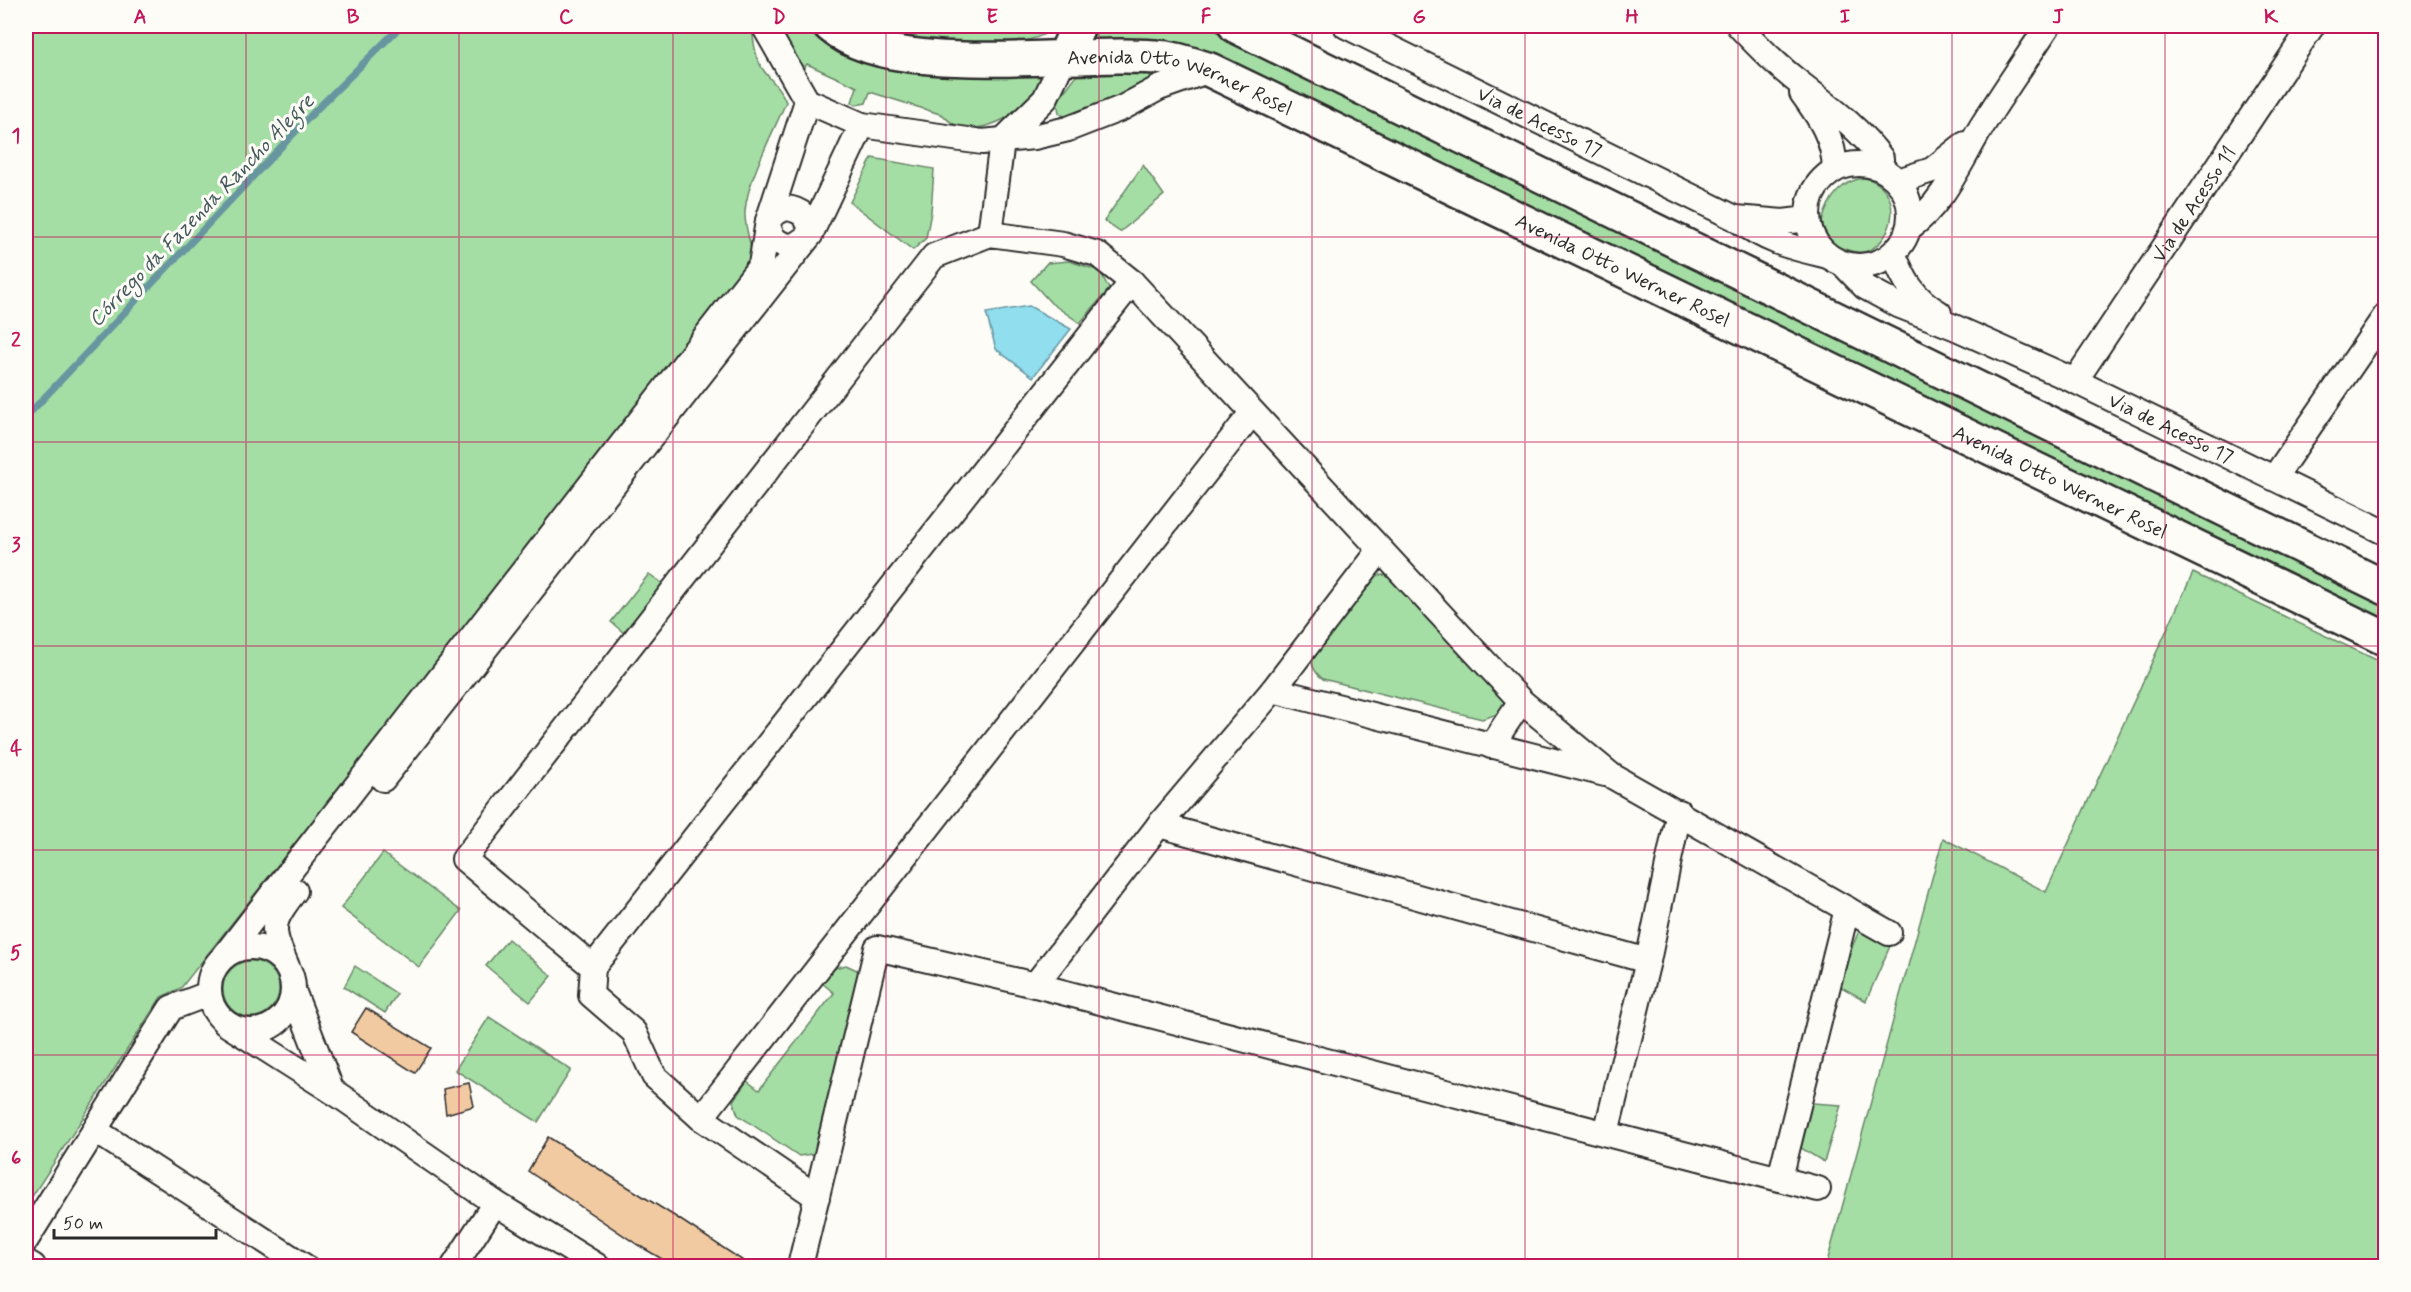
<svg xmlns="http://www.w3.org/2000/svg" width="2411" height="1292" viewBox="0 0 2411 1292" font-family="Mynerve,sans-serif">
<rect width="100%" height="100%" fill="#fdfcf7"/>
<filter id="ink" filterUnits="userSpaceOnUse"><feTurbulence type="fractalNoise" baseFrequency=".0167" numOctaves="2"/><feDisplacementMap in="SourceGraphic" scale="12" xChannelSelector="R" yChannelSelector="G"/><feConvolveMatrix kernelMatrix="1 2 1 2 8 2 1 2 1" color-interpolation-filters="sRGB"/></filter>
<g filter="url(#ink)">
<g fill="#a4dea4" stroke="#688468" stroke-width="1.5">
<path d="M26,26H752C753,40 755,59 764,71C773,83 781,88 786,102C774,131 744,186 745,216C746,237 754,242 749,266L181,988L161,997L26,1206Z"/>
<path d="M767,26H800L828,46L873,66L976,75L1045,68C1044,74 1044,81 1041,86C1024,114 969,147 943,115L870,92L866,103L856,105L852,102L857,87L807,64L803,70Z"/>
<path d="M878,26H1059C1014,58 926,47 878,26Z"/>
<path d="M1097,26H1206L2385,600V628L1209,54L1098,40L1093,38Z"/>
<path d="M1155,72L1159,74L1111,102L1067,118L1059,113L1057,101L1076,76Z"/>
<path d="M872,158L934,169L931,212L926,238L913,250L850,202Z"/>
<path d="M1143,165L1164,195L1120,232L1104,221Z"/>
<path d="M1864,178C1905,186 1896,241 1867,251C1861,254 1851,251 1845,249C1831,245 1825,235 1822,222C1828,200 1840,181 1864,178Z"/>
<path d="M1069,261L1100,271L1109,289L1080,323L1051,303L1031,281L1047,263Z"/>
<path d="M2193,573L2385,664V1266H1826L1943,838L2046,892Z"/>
<path d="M649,574L665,585L625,634L611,622Z"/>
<path d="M1383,575L1391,576L1506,700L1501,713L1482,719L1323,679C1314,672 1311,665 1311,653L1374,576Z"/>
<path d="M383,853L461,911L419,967L341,908Z"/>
<path d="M1859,931L1890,946L1866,1001L1836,984Z"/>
<path d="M508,939L552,976L530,1002L486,966Z"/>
<circle cx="251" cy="989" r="28"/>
<path d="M846,965L861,972L818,1149L813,1154L799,1156L738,1115L733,1101L747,1081L759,1090L834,993L822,983L835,968Z"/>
<path d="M355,966L397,994L385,1013L344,987Z"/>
<path d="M489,1017L571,1070L538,1122L455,1070Z"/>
<path d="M1812,1103L1841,1105L1824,1162L1801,1148Z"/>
</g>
<path fill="#90deee" stroke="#6896a0" stroke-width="1.5" d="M1029,306L1071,329L1033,377L996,349L986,313Z"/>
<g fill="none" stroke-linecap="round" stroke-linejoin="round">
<path stroke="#6896a0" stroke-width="7" d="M26,417L314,112L401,26"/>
</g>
<g fill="#f2caa2" stroke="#2b2b2b" stroke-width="1.5">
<path d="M366,1008L431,1048L415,1073L351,1032Z"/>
<path d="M469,1083L474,1106L446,1114L443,1089Z"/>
<path d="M548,1137L676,1217L751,1266H674L638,1245L528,1171Z"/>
</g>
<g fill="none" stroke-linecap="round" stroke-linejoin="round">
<defs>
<g id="street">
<path d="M764,26L807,101L862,125L982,142L1034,137L1068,129L1122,108L1159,88L1210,70"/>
<path id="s1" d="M1346,26L1735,218C1767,242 1790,247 1828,256"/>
<path d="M1739,26C1756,44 1773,62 1792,77C1824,103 1857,125 1881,158V168"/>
<path d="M1802,93C1820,118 1834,138 1835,169"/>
<circle cx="1859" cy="215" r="51"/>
<path d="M1898,181L1932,170L1965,144"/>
<path d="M785,208C801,209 811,218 810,235L794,246C777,246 769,237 768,221L772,215Z"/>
<path d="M1736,218L1783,222L1808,219"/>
<path d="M1909,228C1942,205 1959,165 1979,131C2001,95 2025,61 2048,26"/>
<path d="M990,234L1002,141L1045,99L1065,56"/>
<path d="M1893,253C1904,280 1913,298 1939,313"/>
<path id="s2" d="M1843,264L1865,287L1898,305L1954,327L2075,381L2386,533"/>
<path id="s3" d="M2075,381L2312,26"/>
<path d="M2274,478L2386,315"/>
<path d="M1273,690L1605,774"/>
<path d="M1491,746L1521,701"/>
<path d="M383,779L810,235L862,125"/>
<path d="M1159,825L1648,961"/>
<circle cx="251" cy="989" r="42"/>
<path d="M225,955L761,265L768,221L807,101"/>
<path d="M286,964C270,928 270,923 295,891"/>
<path d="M593,967L1132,282"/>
<path d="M1035,985L1159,825L1273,690L1380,550"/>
<path d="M294,993L332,1091"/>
<path d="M225,1023L340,1096L495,1203L597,1266"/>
<path d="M701,1118L1252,413"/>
<path d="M96,1131L304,1266"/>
<path d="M1606,1133L1648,961L1679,812"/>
<path d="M1780,1178L1847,909"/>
<path d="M817,1197L701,1118L654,1076L634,1032L591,995L593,967L464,859L934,256L990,234L1063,244L1097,254L1132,282L1521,701L1612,776L1889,933"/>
<path d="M26,1240L171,1008L208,994"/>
<path d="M26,1262L33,1266"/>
<path d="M454,1266L495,1203"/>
<path d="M800,1266L877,948L1035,985L1818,1189"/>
</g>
<g id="secondary">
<path id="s4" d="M831,26C894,82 1083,48 1166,58C1181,60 1196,66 1210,70L2386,639"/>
<path d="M1236,26L2386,588"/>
<path d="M1065,56L1078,26"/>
</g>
</defs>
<use href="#street" stroke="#2b2b2b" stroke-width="28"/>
<use href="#secondary" stroke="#2b2b2b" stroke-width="38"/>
<use href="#street" stroke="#fdfcf7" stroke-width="24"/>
<use href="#secondary" stroke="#fdfcf7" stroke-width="33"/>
</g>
</g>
<path fill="none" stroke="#c2185b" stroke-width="1.5" stroke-opacity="0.55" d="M246,26V1266M459,26V1266M673,26V1266M886,26V1266M1099,26V1266M1312,26V1266M1525,26V1266M1738,26V1266M1952,26V1266M2165,26V1266M26,237H2386M26,442H2386M26,646H2386M26,850H2386M26,1055H2386"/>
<g text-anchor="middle" stroke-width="6" stroke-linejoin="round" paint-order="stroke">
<g font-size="20" fill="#2b2b2b" stroke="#fdfcf7">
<text dy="7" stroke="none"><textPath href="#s4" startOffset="360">Avenida Otto Werner Rosel</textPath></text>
<text dy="7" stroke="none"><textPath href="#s1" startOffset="216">Via de Acesso 17</textPath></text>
<text dy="7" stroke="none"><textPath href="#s3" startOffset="213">Via de Acesso 11</textPath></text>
<text dy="7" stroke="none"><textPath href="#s4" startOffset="846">Avenida Otto Werner Rosel</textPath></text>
<text dy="7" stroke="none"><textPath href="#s2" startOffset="369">Via de Acesso 17</textPath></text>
<text dy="7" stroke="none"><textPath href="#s4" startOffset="1332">Avenida Otto Werner Rosel</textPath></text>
</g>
<g font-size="21" font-style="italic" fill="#44585c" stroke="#fdfcf7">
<text transform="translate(201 210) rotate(-46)" y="7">Córrego da Fazenda Rancho Alegre</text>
</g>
</g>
<rect width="2411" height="1292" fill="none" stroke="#fdfcf7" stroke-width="66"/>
<path d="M54 1229v9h162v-9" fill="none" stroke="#2b2b2b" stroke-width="3"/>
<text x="63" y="1229" font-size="18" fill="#2b2b2b" stroke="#fdfcf7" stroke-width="4.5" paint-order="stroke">50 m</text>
<rect x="33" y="33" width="2345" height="1226" fill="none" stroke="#c2185b" stroke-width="2"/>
<g font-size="20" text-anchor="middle" font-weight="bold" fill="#c2185b">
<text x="140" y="23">A</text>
<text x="353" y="23">B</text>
<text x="566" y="23">C</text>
<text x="779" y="23">D</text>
<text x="992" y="23">E</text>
<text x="1206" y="23">F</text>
<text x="1419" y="23">G</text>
<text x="1632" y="23">H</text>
<text x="1845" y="23">I</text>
<text x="2058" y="23">J</text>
<text x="2271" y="23">K</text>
<text x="16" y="142">1</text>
<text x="16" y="346">2</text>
<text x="16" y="551">3</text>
<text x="16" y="755">4</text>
<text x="16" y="959">5</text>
<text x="16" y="1164">6</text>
</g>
</svg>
